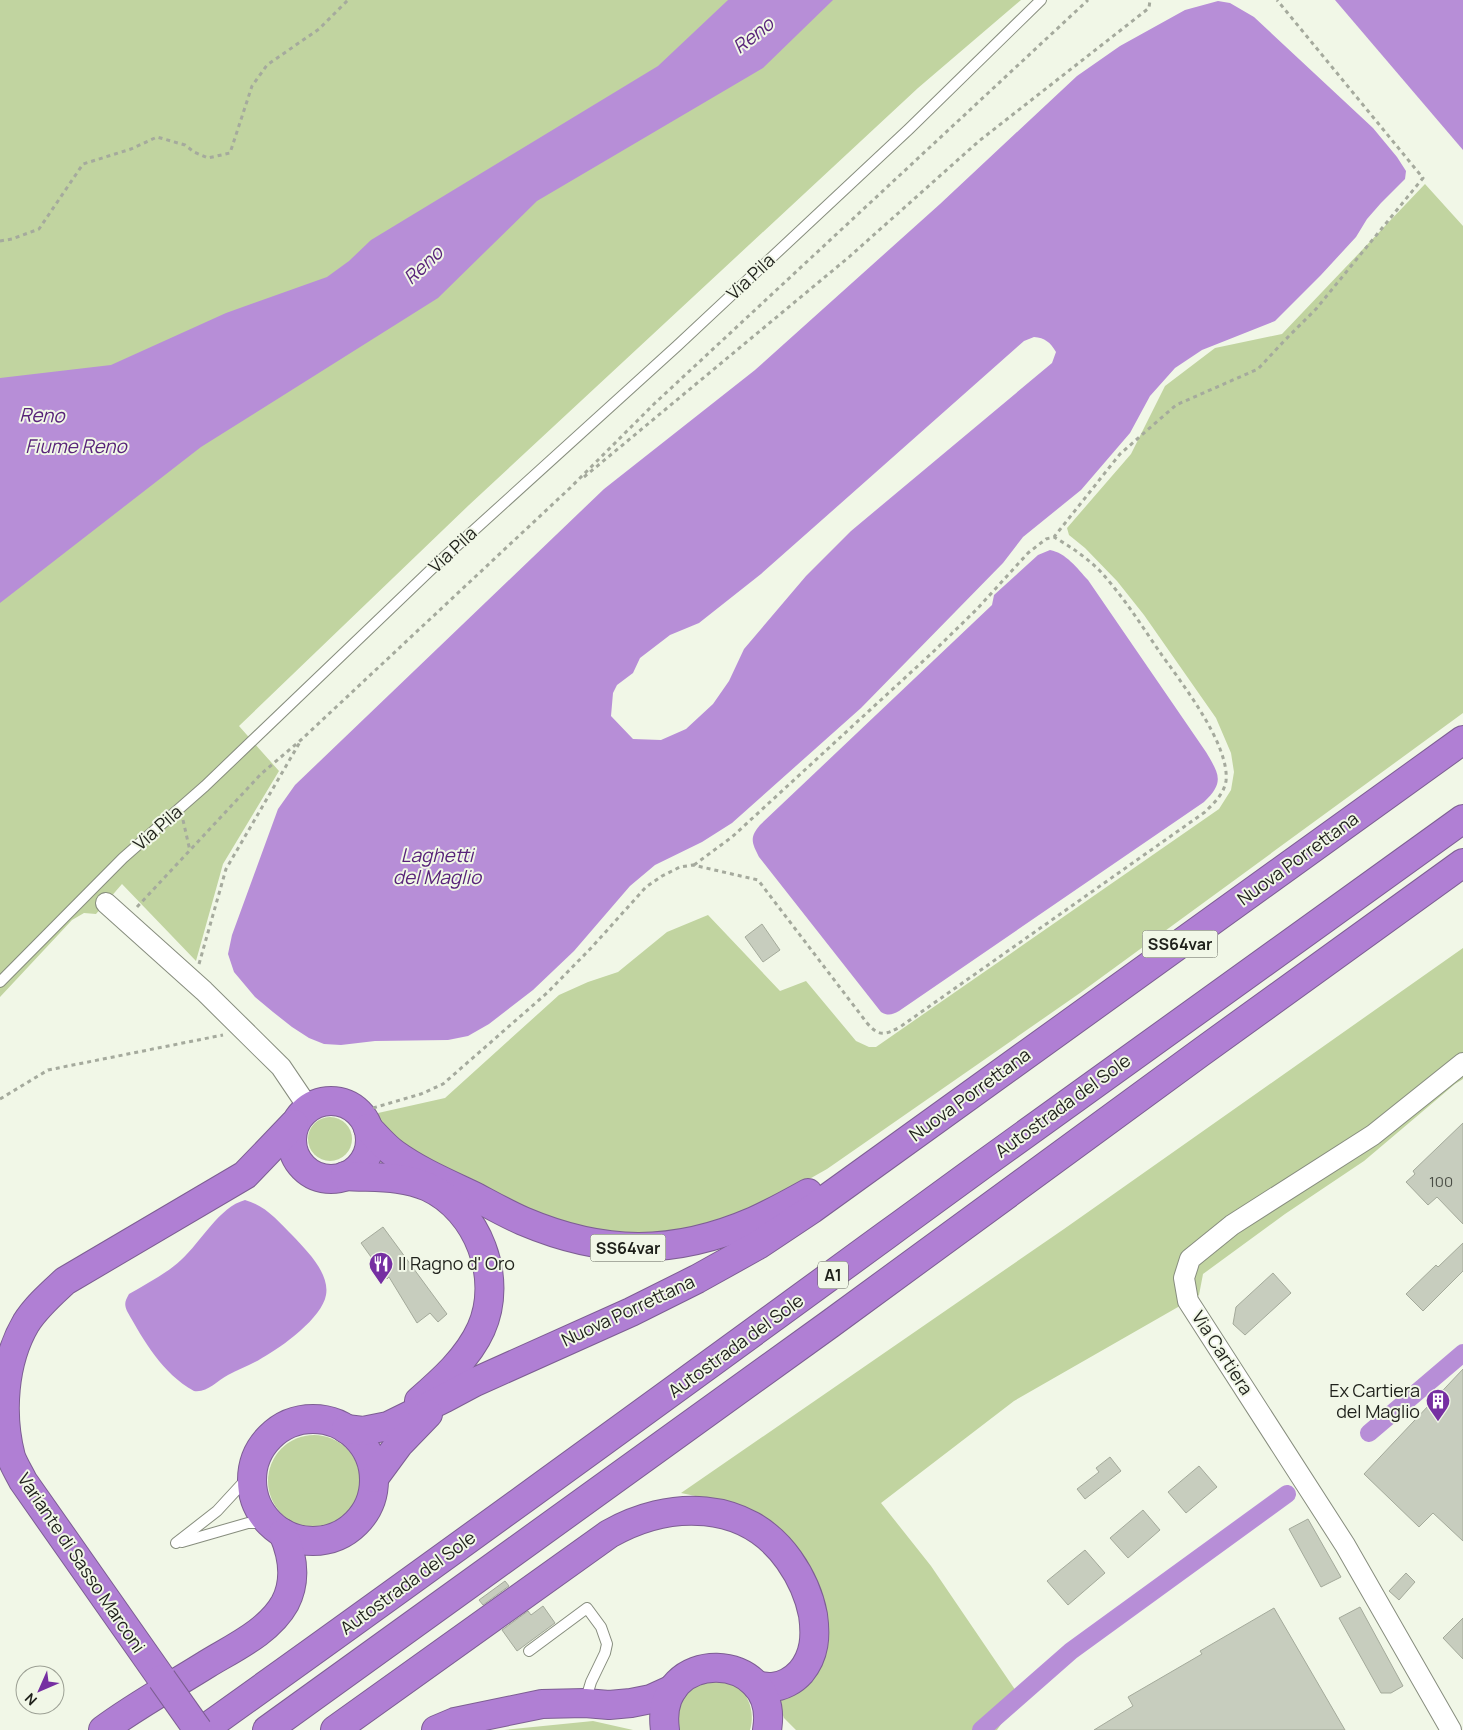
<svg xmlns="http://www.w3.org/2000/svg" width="1463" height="1730" viewBox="0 0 1463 1730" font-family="Manrope,sans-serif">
<rect width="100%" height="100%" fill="#f1f7e7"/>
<g fill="#c1d4a0">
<path d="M0,0H1021L918,88L469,505L239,726L279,771L223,864L196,961L122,884L96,914L84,913L72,920L0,997Z"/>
<path d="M1425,184L1463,226V713L1080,993L827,1169L749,1213L671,1234L627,1237L532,1214L410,1151L390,1134L379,1120L378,1113L445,1098L559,995L588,982L618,972L667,932L708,915L780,991L806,981L856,1041L869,1047H876L1219,809L1231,790L1234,772L1231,753L1216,718L1144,615L1117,581L1085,548L1069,535L1067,528L1131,454L1165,386L1215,348L1282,334Z"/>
<path d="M1463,948V1079L1455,1084L1364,1161L1285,1214L1203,1274L1199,1295L1014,1401L881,1503L931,1566L1020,1697L997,1730H796L784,1718L779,1704L787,1690L812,1673V1580L729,1503L681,1493L1064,1229Z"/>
<circle cx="330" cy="1139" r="22"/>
<circle cx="314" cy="1481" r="46"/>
<path d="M704,1681C712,1681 722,1680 729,1682C748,1688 756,1713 750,1730H678C678,1697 677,1699 704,1681Z"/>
<path d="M593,1721L633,1730H504Z"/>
</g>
<g fill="#b78ed7" fill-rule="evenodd">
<path d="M728,0H833L763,68L537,201L438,298L201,447L0,603V378L111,365L226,313L327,277L349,261L371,240L658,66Z"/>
<path d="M1335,0H1463V150Z"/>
<path d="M1218,1L1230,3L1254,17L1373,128L1397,157L1406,171L1405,179L1381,203L1367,219L1356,237L1321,275L1275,321L1202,350L1175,368L1150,396L1130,433L1081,490L1023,537L1003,563L861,708L732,823L702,842L655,865L630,886L574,951L533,990L489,1024L468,1036L448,1040L375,1041L341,1045L324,1044L309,1038L292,1027L273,1012L255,997L234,972L228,954L232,935L278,809L295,785L604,489L755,370L940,204L1077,76L1120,46L1185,10ZM1034,337C1045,338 1050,342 1056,352L1052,363L851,531L806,576L744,649L729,681L713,704L686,729L661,740L633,739L611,716L613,693L617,685L633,673L640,658L670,635L699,623L761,574L1024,341Z"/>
<path d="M1050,550C1066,553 1077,568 1088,580L1206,752C1219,774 1225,782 1204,802L899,1011C892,1015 888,1016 881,1012L759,857C752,843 749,838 760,825L992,605L994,595L1038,555Z"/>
<path d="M245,1200C266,1206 278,1221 293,1236C306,1250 330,1273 326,1295C322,1318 282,1347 262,1358C251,1365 239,1369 228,1375C217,1381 207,1393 194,1391C162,1373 144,1341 127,1311C124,1304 125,1301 129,1294C146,1284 166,1274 181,1260C201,1242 219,1207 245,1200Z"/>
</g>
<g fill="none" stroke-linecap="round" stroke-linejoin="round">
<g stroke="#b78ed7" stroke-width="18">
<path d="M1369,1433L1463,1353"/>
<path d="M981,1730L1071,1651L1287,1494"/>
</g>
</g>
<g fill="#c7cdbe" stroke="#a4aa9b">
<path d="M762,924L780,950L763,962L745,937Z"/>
<path d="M1463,1123V1224L1437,1197L1428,1205L1406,1182L1415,1174L1413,1171Z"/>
<path d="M383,1227L447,1314L438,1322L430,1313L417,1323L389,1277L387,1279L361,1243Z"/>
<path d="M1463,1243V1271L1423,1311L1406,1294L1436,1265L1438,1267Z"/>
<path d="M1273,1273L1291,1293L1245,1335L1233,1324L1236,1307Z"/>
<path d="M1463,1369V1541L1433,1513L1419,1527L1364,1474Z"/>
<path d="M1110,1457L1121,1471L1085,1499L1077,1489L1099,1472L1096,1468Z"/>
<path d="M1199,1466L1217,1487L1186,1513L1168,1492Z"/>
<path d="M1143,1510L1160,1530L1128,1558L1110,1538Z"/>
<path d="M1308,1519L1341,1577L1321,1587L1289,1529Z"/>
<path d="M1085,1550L1105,1573L1068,1605L1047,1581Z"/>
<path d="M1406,1573L1415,1582L1399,1600L1389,1591Z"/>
<path d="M505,1581L509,1586L483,1605L479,1600Z"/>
<path d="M543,1606L555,1623L517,1651L502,1630L528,1611L531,1615Z"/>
<path d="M1360,1607L1403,1686L1391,1693H1381L1339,1618Z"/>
<path d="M1274,1608L1345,1730H1094L1133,1706L1128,1697L1202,1654L1200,1651Z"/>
<path d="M1463,1618V1659L1443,1638Z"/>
</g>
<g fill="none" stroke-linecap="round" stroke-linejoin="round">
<defs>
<g id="lane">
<path d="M0,982L123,858L205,786L440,561L677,346L909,129L1041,0"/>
<path d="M182,1542L248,1523H270"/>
<path d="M176,1543L217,1511L252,1473"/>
<path d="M529,1651L587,1608L601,1627L607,1644L605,1653L591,1682L585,1702"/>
</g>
<g id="street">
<path d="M106,903L204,991L281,1067L308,1107"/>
<path d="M1451,1730L1345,1545L1188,1301L1184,1278L1190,1259L1232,1225L1373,1135L1463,1063"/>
</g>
<g id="highway">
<circle cx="331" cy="1140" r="39"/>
<path d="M368,1128C377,1137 385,1147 395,1154C420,1172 449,1184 476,1197C491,1205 507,1214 523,1221C603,1255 673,1256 754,1221C772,1213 790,1203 808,1193"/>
<path d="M345,1176C372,1178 402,1175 428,1187C478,1210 504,1278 481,1329C468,1358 442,1381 419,1401"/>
<circle cx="313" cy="1480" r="61"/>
<path d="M346,1429L363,1431L388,1426L445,1398L475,1382L631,1312L697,1279L758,1245L812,1209L1463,740"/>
<path d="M374,1478L399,1444L428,1414"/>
<path d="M162,1679L23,1481C19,1473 14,1465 11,1457C0,1415 3,1362 26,1323C36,1307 51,1294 65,1281L245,1175L294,1124"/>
<path d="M103,1730C135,1706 172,1686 207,1664C233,1648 269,1632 285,1603C297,1580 293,1556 283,1533"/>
<path d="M203,1730C464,1544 722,1355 981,1166C1141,1049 1302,934 1463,819"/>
<path d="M267,1730L830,1324L1200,1053L1463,863"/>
<path d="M335,1730L609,1534C669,1500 746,1499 789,1560C801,1577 809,1594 813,1615C816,1636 815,1655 801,1672C794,1680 782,1687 771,1687C766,1687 761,1686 756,1685"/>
<path d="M436,1730L455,1722L542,1704L585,1703L609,1705L631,1703L651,1699L673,1689"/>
<path d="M665,1730C653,1645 781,1649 767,1730"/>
</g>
</defs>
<use href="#lane" stroke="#878d7e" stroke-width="12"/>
<use href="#street" stroke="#878d7e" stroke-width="22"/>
<use href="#highway" stroke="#7d5e93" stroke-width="30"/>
<g stroke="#a5aa9d" stroke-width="3" stroke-dasharray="4 4" stroke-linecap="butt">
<path d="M0,241L12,239L39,229L83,164L131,149L157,137L185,145L194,152L208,158L230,153L252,86L267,65L319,29L348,0"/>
<path d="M584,477L849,257L979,141L1149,8L1150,0"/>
<path d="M183,820L190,851"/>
<path d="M694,865L732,837L933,652L977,609L1028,553L1046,539L1054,537L1120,454L1176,405L1258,369L1285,340L1316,309L1423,178L1277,0"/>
<path d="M137,907L261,774L302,739L570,488L654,404L1088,0"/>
<path d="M199,964L226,869L300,742"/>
<path d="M0,1099L48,1070L223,1035"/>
<path d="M373,1108L421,1094L443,1084L547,993L592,947L646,887L662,876L680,867L693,865L758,880L867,1023C879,1037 885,1035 900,1027L1205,812C1213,804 1224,794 1226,781C1230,744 1180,681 1159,651C1140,623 1122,595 1100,571C1086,557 1071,547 1054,537"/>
</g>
<use href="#lane" stroke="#fff" stroke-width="10"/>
<use href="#street" stroke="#fff" stroke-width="20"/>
<use href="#highway" stroke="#b07fd4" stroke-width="28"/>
<defs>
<path id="highway-bridge" d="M162,1679L198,1730"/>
</defs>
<use href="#highway-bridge" stroke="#7d5e93" stroke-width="30" stroke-linecap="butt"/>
<use href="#highway-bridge" stroke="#b07fd4" stroke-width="28"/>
</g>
<defs>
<symbol id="restaurant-pin" viewBox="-11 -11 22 30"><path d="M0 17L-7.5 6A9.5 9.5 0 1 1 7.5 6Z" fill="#762fa2" stroke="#f1f7e7"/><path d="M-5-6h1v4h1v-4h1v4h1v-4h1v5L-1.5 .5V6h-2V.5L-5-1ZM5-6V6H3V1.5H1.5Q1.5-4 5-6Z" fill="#fff"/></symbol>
<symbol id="building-pin" viewBox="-11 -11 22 30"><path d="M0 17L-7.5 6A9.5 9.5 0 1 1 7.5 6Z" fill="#762fa2" stroke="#f1f7e7"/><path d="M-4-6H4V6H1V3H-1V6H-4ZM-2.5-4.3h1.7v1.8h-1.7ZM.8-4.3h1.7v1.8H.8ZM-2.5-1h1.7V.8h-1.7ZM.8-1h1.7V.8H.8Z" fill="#fff"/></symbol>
</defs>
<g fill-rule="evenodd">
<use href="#restaurant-pin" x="367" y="1250" width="28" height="38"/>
<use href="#building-pin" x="1424" y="1387" width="28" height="38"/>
</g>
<g text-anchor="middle" stroke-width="4" stroke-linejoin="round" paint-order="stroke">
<g font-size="15" fill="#494c44">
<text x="1441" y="1187">100</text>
</g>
<g fill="#f1f7e7" stroke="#5e6158" stroke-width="1">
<rect x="1142.5" y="930.5" width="75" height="27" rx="4"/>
<rect x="590.5" y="1234.5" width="75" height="27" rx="4"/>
<rect x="818" y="1261.5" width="30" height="27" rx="4"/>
</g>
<g font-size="16" font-weight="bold" fill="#1f211b">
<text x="1180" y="950">SS64var</text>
<text x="628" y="1254">SS64var</text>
<text x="833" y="1281">A1</text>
</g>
<g font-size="18" fill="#1f211b" stroke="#f1f7e7">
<text transform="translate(751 277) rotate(-43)" y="6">Via Pila</text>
<text transform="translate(453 550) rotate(-43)" y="6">Via Pila</text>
<text transform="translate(158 828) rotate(-41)" y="6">Via Pila</text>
<text transform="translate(1298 859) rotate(-36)" y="6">Nuova Porrettana</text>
<text transform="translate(970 1095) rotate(-36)" y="6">Nuova Porrettana</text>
<text transform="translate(1063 1106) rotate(-36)" y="6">Autostrada del Sole</text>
<text transform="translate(628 1311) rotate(-25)" y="6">Nuova Porrettana</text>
<text transform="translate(736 1346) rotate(-36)" y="6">Autostrada del Sole</text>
<text transform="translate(1222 1353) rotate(57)" y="6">Via Cartiera</text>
<text transform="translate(81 1563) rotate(56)" y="6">Variante di Sasso Marconi</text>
<text transform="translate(408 1583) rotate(-36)" y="6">Autostrada del Sole</text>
</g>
<g font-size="18" fill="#1f211b" stroke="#f1f7e7" text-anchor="start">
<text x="398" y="1270">Il Ragno d' Oro</text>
<text x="1420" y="1397" text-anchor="end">Ex Cartiera<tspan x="1420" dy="21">del Maglio</tspan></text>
</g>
<g font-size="19" font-style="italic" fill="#582379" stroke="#f1f7e7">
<text transform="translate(753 35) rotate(-38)" y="7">Reno</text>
<text transform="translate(423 265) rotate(-43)" y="7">Reno</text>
<text transform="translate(42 415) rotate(1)" y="7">Reno</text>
<text x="76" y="453">Fiume Reno</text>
<text x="437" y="862">Laghetti<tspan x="437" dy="22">del Maglio</tspan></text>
</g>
</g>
<g transform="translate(40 1690) rotate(225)"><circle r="24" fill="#f1f7e7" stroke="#9da195"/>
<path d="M0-4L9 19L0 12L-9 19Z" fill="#762fa2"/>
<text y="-8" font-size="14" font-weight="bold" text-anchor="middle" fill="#1f211b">N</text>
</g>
</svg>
